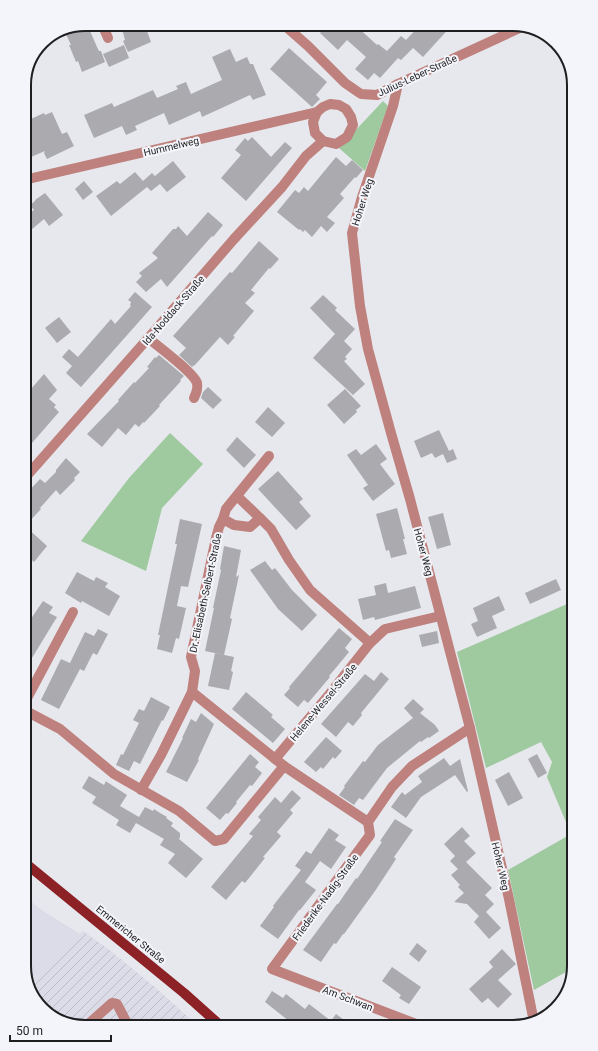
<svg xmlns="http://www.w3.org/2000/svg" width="598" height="1051" viewBox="0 0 598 1051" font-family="Roboto,sans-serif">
<defs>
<pattern id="industrial-furrows" width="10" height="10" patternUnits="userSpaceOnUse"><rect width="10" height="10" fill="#dbdce8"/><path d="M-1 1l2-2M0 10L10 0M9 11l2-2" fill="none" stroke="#bcbcc7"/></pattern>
</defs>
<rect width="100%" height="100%" fill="#e7e8ed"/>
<path fill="#dbdce8" d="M24,896L43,911L80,934L28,986L24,966Z"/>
<path fill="url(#industrial-furrows)" d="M83,931L107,948L156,988L199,1027H81L51,1017L30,993L28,986Z"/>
<g fill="#9fc99f">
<path d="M383,101L388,106L365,171L339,148Z"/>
<path d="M170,433L203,464L162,508L146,571L81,541L129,478Z"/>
<path d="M574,601V967L573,968L534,990L508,870L571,834L547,777L552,762L541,742L486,768L457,652Z"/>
</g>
<g fill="#aaaaaf">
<path d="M85,24H87L97,47L99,51H101L105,62L82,72L78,61L76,62L69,45H71L65,32Z"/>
<path d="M122,24H160L147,31L151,42L128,52L123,41L125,40L122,29L124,28Z"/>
<path d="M328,24H354L377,45L378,44L387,51L401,36L406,40L421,24H423L429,30L434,24H453L423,57L413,48L401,60L398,58L380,78L374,73L368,80L355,69L366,57L347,40L338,50L320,33Z"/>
<path d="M124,45L129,58L109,67L103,54Z"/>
<path d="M289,48L327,82L316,95L320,99L312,107L270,69Z"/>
<path d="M230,49L236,62L247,57L250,64H253L266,95L253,100L250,95L202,117L200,111L169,125L164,113L135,126L137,130L126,135L122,126L94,138L84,115L112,103L114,107L153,90L157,98L178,89L176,86L186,82L191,94L222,80L212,57Z"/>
<path d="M52,112L62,134L67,132L74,146L47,159L44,153L45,151L24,160V122L44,113L45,115Z"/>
<path d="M252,137L271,157L285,142L292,148L246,201L221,178L241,155L235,150L245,138L248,141Z"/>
<path d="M336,157L346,166L352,160L363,170L356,178L355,177L340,194L344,198L327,217L335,223L327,232L321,226L312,237L305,230L303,232L300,229L299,230L277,212L295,190L299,193L304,187L308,191Z"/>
<path d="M173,161L186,177L167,192L160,184L151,191L147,187L111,216L96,196L117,181L120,184L135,172L143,181L152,173L155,176Z"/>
<path d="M84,181L93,192L83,200L75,189Z"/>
<path d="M45,193L63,215L49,226L44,219L31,230L24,222V218L34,210L30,205L35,201V200Z"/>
<path d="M208,212L223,225L213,237L212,236L167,287L161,279L146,292L136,282L142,276L139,273L158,258L152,253L173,229H176L178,226L187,236Z"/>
<path d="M259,241L279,259L270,269L269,268L251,290L255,293L245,303L254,311L233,336L235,337L228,345L220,337L194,366V365L192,367L179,355L186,348L173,336L230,272L232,273Z"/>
<path d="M135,292L152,307L81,387L66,373L72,366L62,357L69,349L78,357L111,319L115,324L131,306L130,305L131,302L128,300Z"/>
<path d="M323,295L337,308L335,310L355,329L344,341L352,349L345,357L347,359L344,361L365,384L353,395L313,358L335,334L310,308Z"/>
<path d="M59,317L71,332L57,343L45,328Z"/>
<path d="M159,355L184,376L180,380L181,381L159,405L160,406L144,423L143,422L139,427L135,424L126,435L118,428L102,447L87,434L119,401L118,400L134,382L135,383L149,368L147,367L155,357L156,358Z"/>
<path d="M44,374L57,390L49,399L56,405L54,407L59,412L32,443L24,436V397Z"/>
<path d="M208,387L222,400L213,409L201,398L203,392Z"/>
<path d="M345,389L361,406L356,410L357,412L344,424L327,405Z"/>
<path d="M268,407L285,423L272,437L255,422Z"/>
<path d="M439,430L449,451L453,449L457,459L447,463L443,454L435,458L432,453L421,458L414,441Z"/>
<path d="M237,437L256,455L244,468L226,450Z"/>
<path d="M376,444L387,459L380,464L395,484L373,501L363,488L368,485L347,455L356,449L361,455Z"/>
<path d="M66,458L80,472L74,478L75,480L60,495L56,490L40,508L41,509L25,526L47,546L34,562L24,553V496L40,479L45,483L56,472V470Z"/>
<path d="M278,471L303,499L299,502L311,516L296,530L258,489Z"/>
<path d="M397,508L405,539H403L407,554L391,558L389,550L386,551L376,514Z"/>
<path d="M443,513L451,545L437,549L428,517Z"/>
<path d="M180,519L202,524L188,587L181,586L177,606L186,608L179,639L176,638L172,653L157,649L160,635H158L173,563L177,544H175Z"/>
<path d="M224,546L241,550L236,577L239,575L230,618L232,619L224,655L205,651L214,608H213L221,570L220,569Z"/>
<path d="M265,561L272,570L275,568L292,590L317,615L302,631L278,609L250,570Z"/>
<path d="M77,572L94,581L96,577L108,583L105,587L120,596L109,616L82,601L81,603L65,593Z"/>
<path d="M556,579L561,590L530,604L525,593Z"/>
<path d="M386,583L388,593L415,586L421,608L375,620L374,617L363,620L358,599L376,595L374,586Z"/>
<path d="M499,596L505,610L492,616L497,628L477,637L471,624L478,621L473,608Z"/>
<path d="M43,601L53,607L49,613L57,617L24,671V629Z"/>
<path d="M339,628L352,639L345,648L349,652L329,676L330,677L308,703L304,700L298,707L284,695L290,688L289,687Z"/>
<path d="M98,629L108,634L97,655L93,653L84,671L80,669L59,709L41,700L61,659L70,663L85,632L94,636Z"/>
<path d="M437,631L439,643L422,647L419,635Z"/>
<path d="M215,653L234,657L231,671L233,672L229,690L208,686Z"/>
<path d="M381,672L389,679L361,713L362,715L353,726L348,722L336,737L321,724L365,674L374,681Z"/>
<path d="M246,692L273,715L271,717L285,729L273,743L232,709Z"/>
<path d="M151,697L170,707L163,721L162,720L140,764L134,761L129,771L116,765L121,754L123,755L139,723L133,720L139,709L144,711Z"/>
<path d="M413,699L424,709L420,713L435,725L439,731L429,738L428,737L421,742L420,741L387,768L363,800L359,798L354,805L339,795L345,787L344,786L363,761L365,762L378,745L413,718L404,708Z"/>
<path d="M201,713L214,724L198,759L199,760L187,782L166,772L183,738H182L191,719L196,722Z"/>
<path d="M326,737L342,751L335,759L333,757L323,769L321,767L316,772L304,762Z"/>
<path d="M250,754L259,762L255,767L262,773L252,786L250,785L236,802L237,803L228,814L226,813L220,820L206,808Z"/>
<path d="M537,754L547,773L538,778L528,759Z"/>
<path d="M444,758L450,766L460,759L468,791L467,792L455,775L421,797L406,818L391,807L402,792L405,795L422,782L418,776Z"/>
<path d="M509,772L523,798L508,806L495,780Z"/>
<path d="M89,776L104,785L106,781L107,782L127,795L120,806L139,817L145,807L153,811L154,809L160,813L167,817L166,818L173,823L171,826L180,833V837L179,839L203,859L186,878L168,863L175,854L160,845L164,839L136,823L130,833L116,825L119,820L92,803L96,797L82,788Z"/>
<path d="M292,790L301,798L290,810L293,813L277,832L281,836L263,857L265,858L245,883L242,881L226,900L211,887L253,836L249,834L261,820L258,817L275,797L281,803Z"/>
<path d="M395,819L413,830L394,857L396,859L375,891L344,934H343L336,944L334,943L321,962L303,950L337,904H338L356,878L357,879L382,842L380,841Z"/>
<path d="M462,827L470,836L464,841L476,853L466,862L492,888L485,895L494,904L486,912L501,928L489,939L474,922L479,916L467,904L454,902L464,893L458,887L460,885L451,875L458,869L450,861L455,856L444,844Z"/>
<path d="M329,828L339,835L335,840L346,847L331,869L320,861L305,882L316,890L300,910H299L278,939L260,926L274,907L273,906L276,902L301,870L295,866L306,851L311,854Z"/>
<path d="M417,943L427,951L419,962L409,954Z"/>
<path d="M502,949L516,964L498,980L512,994L498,1008L488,998L482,1003L469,989L493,967L489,962Z"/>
<path d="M392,967L421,987L409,1004L399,998L401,995L382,981Z"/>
<path d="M272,991L283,998L286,994L305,1009L309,1004L331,1021L336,1014L354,1027H306L297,1020L294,1025L265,1002Z"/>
</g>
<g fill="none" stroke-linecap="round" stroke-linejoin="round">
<g stroke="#be817d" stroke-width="10">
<path d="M102,24L108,38"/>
<path d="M283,24L308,46L345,83L361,94L377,95L398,84L524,26"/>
<path d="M398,84L393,106L362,197L352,233L360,306L368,349L391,433L410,499L470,728L509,899L534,1022"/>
<path d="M330,104L339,105L346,109L351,117L353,125L347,137L336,144L323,141L315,133L313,122L317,112L323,107Z"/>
<path d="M24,180L317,112"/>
<path d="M148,338C158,346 194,373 197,383C198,388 196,394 194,398"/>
<path d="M24,479L158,327L234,239L282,187L306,156L323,141"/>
<path d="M237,496L260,518"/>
<path d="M223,519L226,509L269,456"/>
<path d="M192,692L195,671L191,657L216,538L219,527L223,519L234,525L250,527L260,518L271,529L289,560L310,590L370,643"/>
<path d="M24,704L73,612"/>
<path d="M24,710L60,729L114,774L179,811L215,841L224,839L284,766"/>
<path d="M275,759L328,696L370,643L385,629L440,616"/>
<path d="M141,790L161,755L192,692L284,766L368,822L370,835L272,969L424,1027"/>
<path d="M368,822L392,787L412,766L470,728"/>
<path d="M85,1027L112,1003L117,1004L129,1027"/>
</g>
<path stroke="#8c2126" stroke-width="10" d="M24,862L184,993L222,1027"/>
</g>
<g text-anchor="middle" stroke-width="4" stroke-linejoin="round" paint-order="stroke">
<g font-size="10" fill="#1f1f21" stroke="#f4f5fa">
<text transform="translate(417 75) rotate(-25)" y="4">Julius-Leber-Straße</text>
<text transform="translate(171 146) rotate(-13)" y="4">Hummelweg</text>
<text transform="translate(362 202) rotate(-72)" y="4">Hoher Weg</text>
<text transform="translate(173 310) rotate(-49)" y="4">Ida-Noddack-Straße</text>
<text transform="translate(424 552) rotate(75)" y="4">Hoher Weg</text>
<text transform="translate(205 593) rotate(-78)" y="4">Dr.-Elisabeth-Selbert-Straße</text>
<text transform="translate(323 702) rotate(-50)" y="4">Helene-Wessel-Straße</text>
<text transform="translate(501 866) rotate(77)" y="4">Hoher Weg</text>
<text transform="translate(325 897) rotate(-54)" y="4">Friederike-Nadig-Straße</text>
<text transform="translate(131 934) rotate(39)" y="4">Emmericher Straße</text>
<text transform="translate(348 998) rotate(21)" y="4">Am Schwan</text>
</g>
</g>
<path d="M0 0H598V1051H0ZM85 31H513A54 54 0 0 1 567 85V966A54 54 0 0 1 513 1020H85A54 54 0 0 1 31 966V85A54 54 0 0 1 85 31Z" fill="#f4f5fa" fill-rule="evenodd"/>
<path fill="none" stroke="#1f1f21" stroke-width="2" d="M85 31H513A54 54 0 0 1 567 85V966A54 54 0 0 1 513 1020H85A54 54 0 0 1 31 966V85A54 54 0 0 1 85 31Z"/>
<path d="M10 1035v6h101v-6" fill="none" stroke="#1f1f21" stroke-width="2"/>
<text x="16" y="1035" font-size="12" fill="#1f1f21" stroke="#f4f5fa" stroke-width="3" paint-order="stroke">50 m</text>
</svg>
